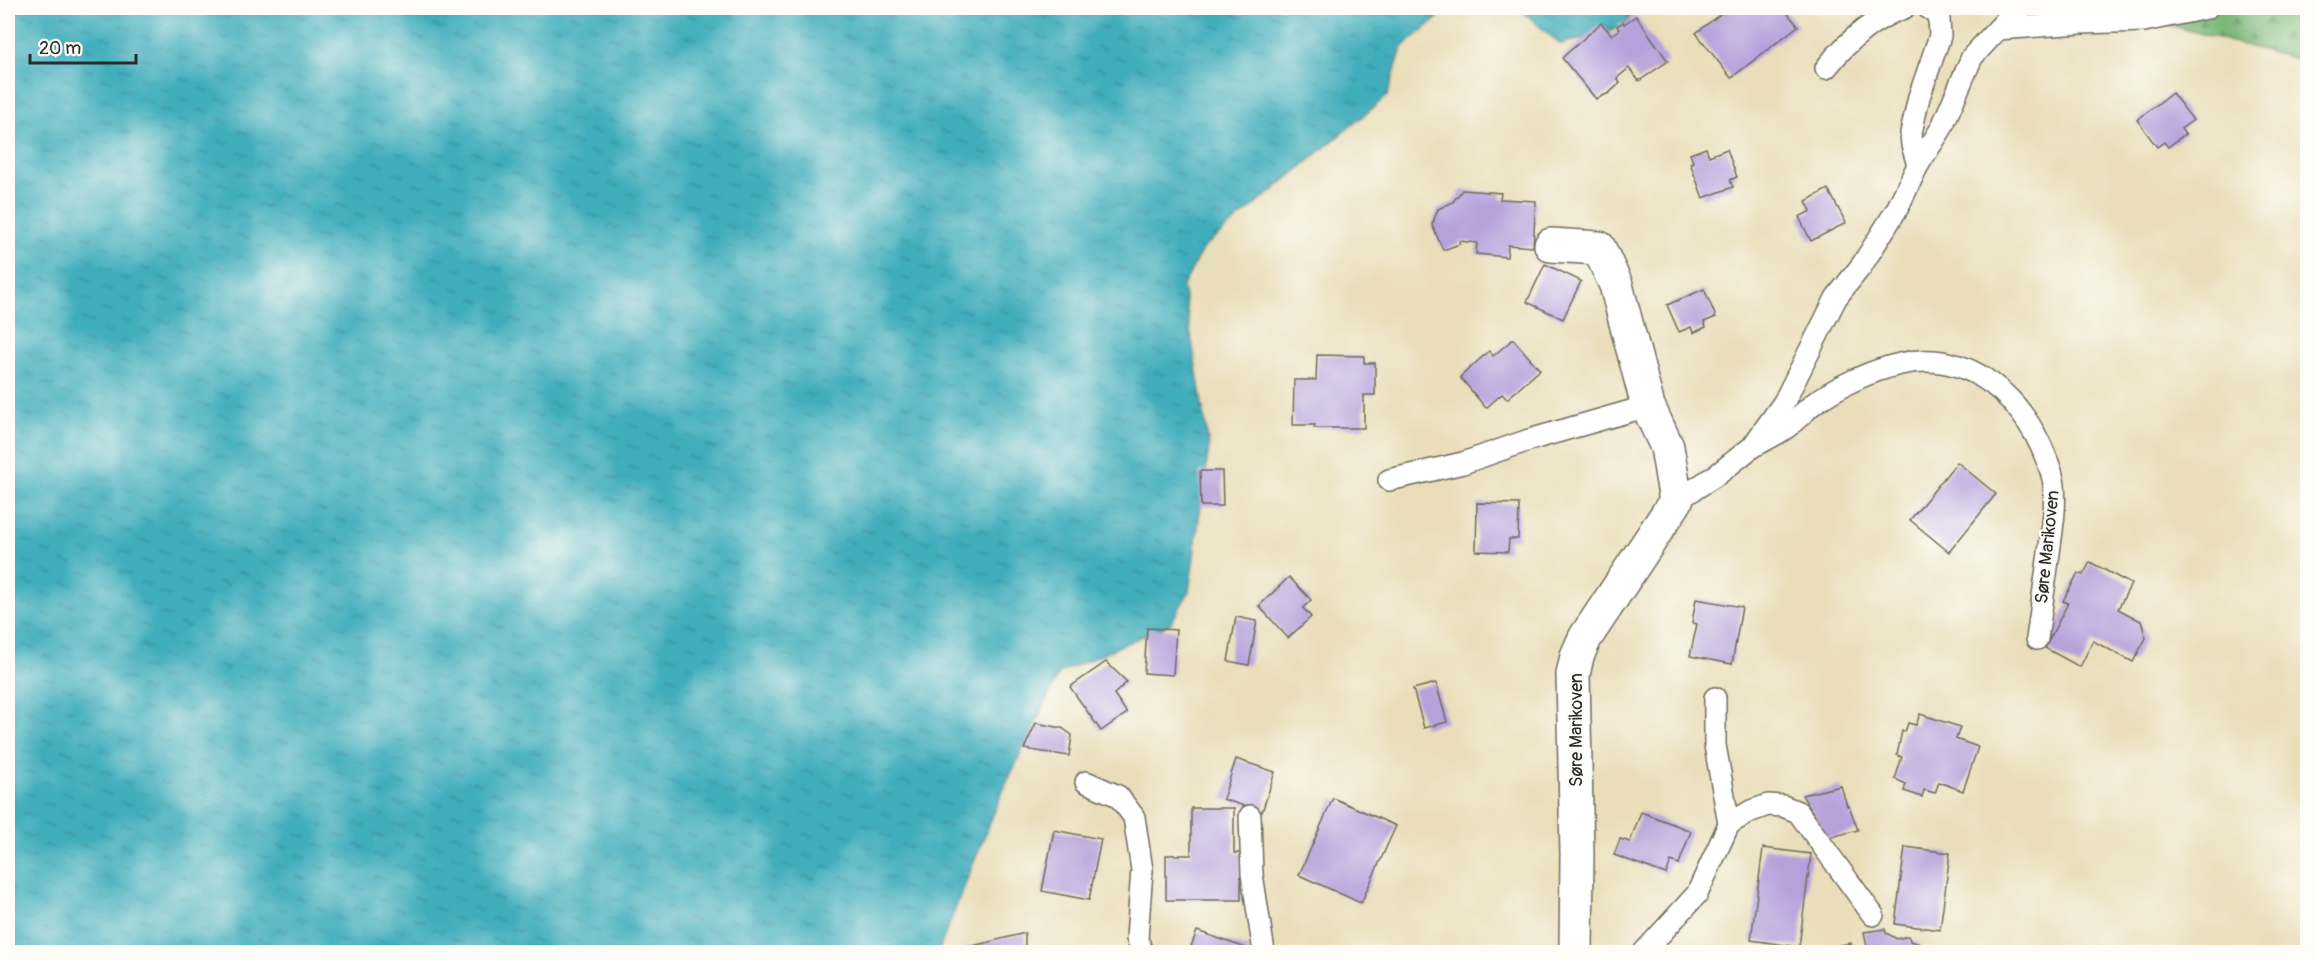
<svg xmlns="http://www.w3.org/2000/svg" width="2315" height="960" viewBox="0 0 2315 960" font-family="Pangolin,sans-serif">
<defs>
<pattern id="forest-firs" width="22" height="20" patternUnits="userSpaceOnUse" patternTransform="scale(1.5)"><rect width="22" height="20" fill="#78b675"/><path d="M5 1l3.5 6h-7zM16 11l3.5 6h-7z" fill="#639460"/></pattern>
<pattern id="water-ripples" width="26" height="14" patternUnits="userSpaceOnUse" patternTransform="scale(1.5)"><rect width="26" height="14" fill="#3fadbc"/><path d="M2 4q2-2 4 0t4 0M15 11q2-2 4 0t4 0" fill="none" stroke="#358d99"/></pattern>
</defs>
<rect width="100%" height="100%" fill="#fdfcf7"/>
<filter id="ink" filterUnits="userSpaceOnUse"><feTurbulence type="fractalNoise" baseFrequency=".0167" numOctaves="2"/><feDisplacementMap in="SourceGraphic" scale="12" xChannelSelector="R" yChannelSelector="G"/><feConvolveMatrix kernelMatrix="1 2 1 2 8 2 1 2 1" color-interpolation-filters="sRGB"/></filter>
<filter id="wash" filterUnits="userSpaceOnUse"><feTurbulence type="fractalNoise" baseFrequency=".008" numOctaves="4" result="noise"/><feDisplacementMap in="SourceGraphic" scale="24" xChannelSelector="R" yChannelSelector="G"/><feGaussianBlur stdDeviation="1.35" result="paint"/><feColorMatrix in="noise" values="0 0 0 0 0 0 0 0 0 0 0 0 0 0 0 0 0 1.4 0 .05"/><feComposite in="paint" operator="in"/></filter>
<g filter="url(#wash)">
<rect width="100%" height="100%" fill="#eadeba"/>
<path fill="url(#forest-firs)" stroke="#527050" stroke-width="1.5" d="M2142,8H2307V62L2154,21Z"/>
<g fill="url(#water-ripples)" stroke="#356c74" stroke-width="1.5">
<path d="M8,8H1449L1402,48L1387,96L1203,248L1183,286L1209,447L1189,592L1170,624L1059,673L1001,795L938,952H8Z"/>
<path d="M1519,8H1636C1624,36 1587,37 1560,44Z"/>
</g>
<g id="blocks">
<g fill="#b7a1db">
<path d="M1728,8H1783L1798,26L1731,78L1696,33Z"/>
<path d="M1636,16L1668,61L1639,81L1629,68L1617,78L1620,83L1609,93L1596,99L1562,58L1601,23L1612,35L1619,30L1617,26L1623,22L1624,24Z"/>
<path d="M2172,93L2193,120L2181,129L2185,134L2168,147L2164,142L2157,147L2137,120Z"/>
<path d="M1706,148L1709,156L1727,149L1737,177L1730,180L1733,187L1703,198L1690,163L1693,162L1690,154Z"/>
<path d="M1828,189L1846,223L1811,241L1799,217L1811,211L1806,201Z"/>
<path d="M1462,190L1501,193L1500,199L1536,201L1533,247L1508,245L1507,257L1476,254L1477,243L1459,241L1460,244L1443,250L1432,225L1438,209L1453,202Z"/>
<path d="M1545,264L1581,281L1563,319L1527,302Z"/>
<path d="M1704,289L1716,317L1704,322L1706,327L1693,333L1691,327L1679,332L1667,305Z"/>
<path d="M1513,339L1540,370L1507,399L1502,394L1486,408L1460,377L1489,351L1493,356Z"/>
<path d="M1317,355L1364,356V363H1375V395H1364V428H1314L1315,425H1293L1294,380H1316Z"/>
<path d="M1957,462L1996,494L1949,552L1910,520Z"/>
<path d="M1200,471H1222L1223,506H1201Z"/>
<path d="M1477,503L1519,504L1518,539H1509L1508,552L1476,551Z"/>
<path d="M2090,562L2131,584L2118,609L2141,621L2146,638L2133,662L2093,641L2080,667L2045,648L2068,603L2063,601L2078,573L2083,575Z"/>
<path d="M1289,577L1311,600L1303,608L1311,617L1288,638L1259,606Z"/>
<path d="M1696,599L1742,607L1732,664L1690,656L1697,624L1692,623Z"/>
<path d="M1236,617L1257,621L1249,665L1228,661Z"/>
<path d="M1147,628L1176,630L1173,675L1144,673Z"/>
<path d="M1106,662L1127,682L1114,694L1127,713L1101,731L1070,687Z"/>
<path d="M1436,683L1447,722L1424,728L1413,689Z"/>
<path d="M1920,714L1960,727L1956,739L1978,747L1963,791L1939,782L1935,793L1924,790L1922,797L1904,791L1906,784L1895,779L1902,757L1897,755L1902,731L1905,732L1908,723L1916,725Z"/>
<path d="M1036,723L1062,728L1072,735L1069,756L1024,749Z"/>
<path d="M1236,759L1275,772L1262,812L1223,799Z"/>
<path d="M1841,786L1847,806H1849L1858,830L1828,838L1802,795Z"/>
<path d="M1333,798L1396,826L1361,903L1299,875Z"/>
<path d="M1191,808H1234V853H1241V900H1166V855H1191Z"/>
<path d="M1641,812L1691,831L1679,864L1671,861L1666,874L1614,855L1620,839L1630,842Z"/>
<path d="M1054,830L1101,839L1089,900L1042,891Z"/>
<path d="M1905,847L1950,853L1940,930L1895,924Z"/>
<path d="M1763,848L1811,854L1799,947L1751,940Z"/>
<path d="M1885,929L1886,933L1897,939L1909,936L1910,941L1920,944L1921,952H1868L1864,932Z"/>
<path d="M1197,931L1249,949L1248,952H1189Z"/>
<path d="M1025,933V952H962L961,949Z"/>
<path d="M1851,943L1853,952H1807V951Z"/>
<path d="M1420,949L1442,951V952H1420Z"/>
</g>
</g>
</g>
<g filter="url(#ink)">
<use href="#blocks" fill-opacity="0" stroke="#6e6a5d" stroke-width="1.5"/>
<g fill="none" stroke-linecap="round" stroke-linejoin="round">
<defs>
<g id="service">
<path d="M1998,29L2081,23L2144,21L2207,8"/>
<path d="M1826,68C1846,43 1873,18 1904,8"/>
<path d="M1918,165L1912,145L1911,133L1919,97L1940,36L1939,19L1934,11L1928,8"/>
<path d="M1758,444C1767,439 1777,434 1786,428C1795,421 1804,412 1813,404C1838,386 1870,371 1900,364C1964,349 2015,391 2041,446C2046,458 2053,472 2054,485C2056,508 2052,530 2049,553C2045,582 2041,610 2037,639"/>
<path d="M1389,480L1463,463L1529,440L1648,406"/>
<path d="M1676,501L1718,474L1752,447L1784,402L1836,298L1862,265L1897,209L1918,165L1941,129L1972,57L2009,17L2022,8"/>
<path d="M1715,698V745L1729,824"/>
<path d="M1086,782L1118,796L1134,817L1142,870L1137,938L1142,952"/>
<path d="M1250,816L1252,874L1264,952"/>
<path d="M1644,952L1697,894L1729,824L1751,811L1768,805L1783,806L1798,812L1873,915"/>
</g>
<path id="minor" d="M1551,245L1599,248L1616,285L1648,406L1667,447L1676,501L1585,638L1577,656L1573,675L1577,854L1576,952"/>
</defs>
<use href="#service" stroke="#6e6a5d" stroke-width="24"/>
<use href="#minor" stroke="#6e6a5d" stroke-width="36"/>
<use href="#service" stroke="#fff" stroke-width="21"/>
<use href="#minor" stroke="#fff" stroke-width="33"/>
</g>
</g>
<g text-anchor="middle" stroke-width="4.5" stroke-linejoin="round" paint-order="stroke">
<g font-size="18" fill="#2b2b2b" stroke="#fdfcf7">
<text transform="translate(2047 547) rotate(-84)" y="6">Søre Marikoven</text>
<text transform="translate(1576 730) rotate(-90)" y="6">Søre Marikoven</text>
</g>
</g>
<rect width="2315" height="960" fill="none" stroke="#fdfcf7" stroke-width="30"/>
<path d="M30 54v9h106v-9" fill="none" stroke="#2b2b2b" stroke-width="3"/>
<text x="39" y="54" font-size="18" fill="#2b2b2b" stroke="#fdfcf7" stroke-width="4.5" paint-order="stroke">20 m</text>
</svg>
